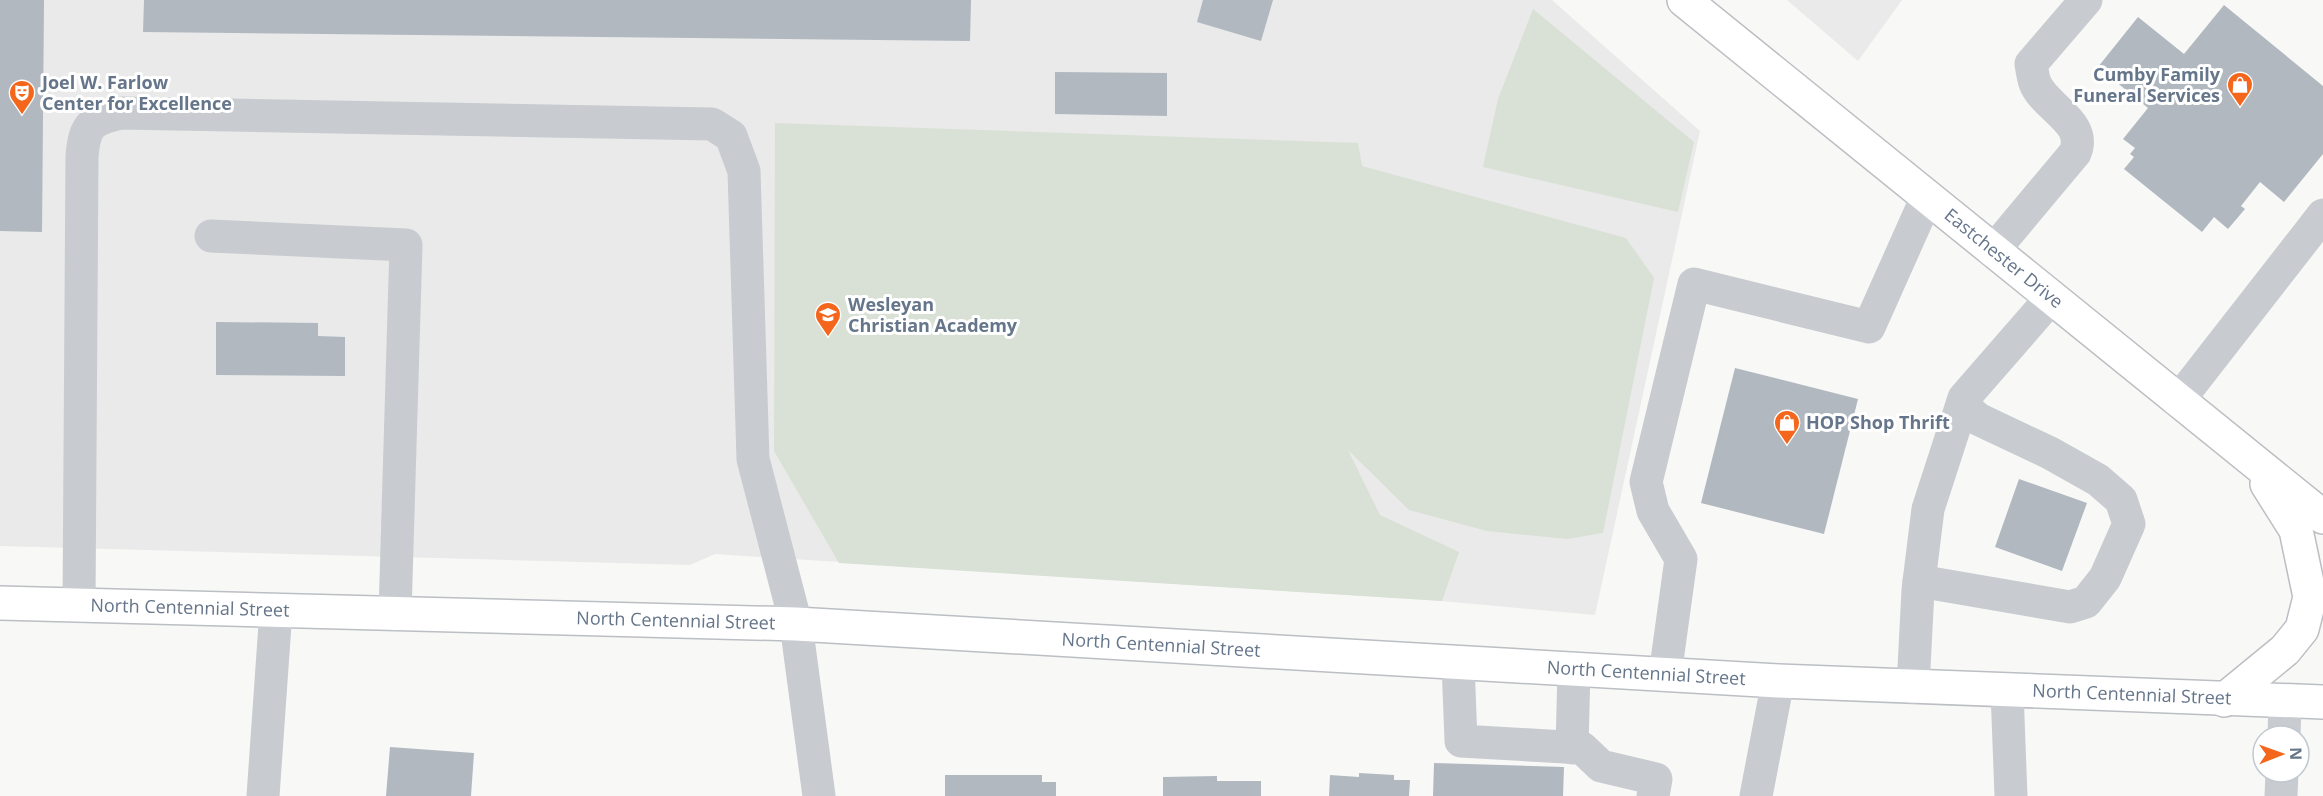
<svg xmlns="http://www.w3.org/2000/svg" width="2323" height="796" viewBox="0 0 2323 796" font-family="'Open Sans',sans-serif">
<rect width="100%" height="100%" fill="#f8f9f6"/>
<g fill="#e9eae9">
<path d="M0,0H1552L1700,131L1595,615L1442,601L715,554L690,565L0,546Z"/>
<path d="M1787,0H1902L1858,61Z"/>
</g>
<g fill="#d9e1d6">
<path d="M1533,9L1694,142L1678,212L1483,167L1498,99Z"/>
<path d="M775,123L1358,143L1362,166L1626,238L1654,278L1603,533L1567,539L1487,531L1409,510L1348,450L1380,515L1459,552L1442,601L839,563L774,451Z"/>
</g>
<g fill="#b1b8c0">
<path d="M0,0H44L42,232L0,231Z"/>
<path d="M144,0H971L970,41L143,32Z"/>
<path d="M1203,0H1273L1261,41L1197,22Z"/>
<path d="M2224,5L2323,86V154L2284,202L2260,182L2241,206L2245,209L2228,229L2214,217L2202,232L2124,169L2134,157L2130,154L2135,148L2123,139L2148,108L2098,67L2138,17L2184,54Z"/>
<path d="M1055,72L1167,73V116L1055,114Z"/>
<path d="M216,322L318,323V336L345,337V376L216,375Z"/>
<path d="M1735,368L1858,399L1824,534L1701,503Z"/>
<path d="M2019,479L2087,503L2062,571L1995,547Z"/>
<path d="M390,747L474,753L471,796H386Z"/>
<path d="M1434,763L1564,767L1563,796H1433Z"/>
<path d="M1359,773L1394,775V780H1410L1409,796H1329L1330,775L1359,777Z"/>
<path d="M945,775H1042V782H1056V796H945Z"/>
<path d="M1217,776V781H1261V796H1163V777Z"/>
</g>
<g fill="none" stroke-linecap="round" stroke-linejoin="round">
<defs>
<g id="major">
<path id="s1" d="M1684,0L2323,517"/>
<path id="s2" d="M0,603L796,624L1778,681L2323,702"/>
<path d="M2224,700L2285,650L2302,629L2310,597L2296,530L2267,484"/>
</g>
</defs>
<use href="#major" stroke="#bbbec3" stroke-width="36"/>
<g stroke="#c8cbd0" stroke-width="33">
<path d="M211,236L406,245L395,614"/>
<path d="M1993,251L2075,153C2088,122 2045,108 2035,83C2033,77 2032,70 2031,64L2086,0"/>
<path d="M2178,401L2323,215"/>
<path d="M1919,581L2070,607L2086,602L2105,578L2129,524L2121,500L2098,480L2050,453L1978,419L1962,405"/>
<path d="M79,605L82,156C85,124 91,120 122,113L712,124L731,136L744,171L753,459L796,624L819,796"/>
<path d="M1458,663L1461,741L1582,748L1601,766L1656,779L1653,796"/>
<path d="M1665,675L1681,559L1653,511L1646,482L1694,284L1869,327L1927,197"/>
<path d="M1913,687L1918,590L1928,509L1964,398L2051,298"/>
<path d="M2007,691L2011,796"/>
<path d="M2284,736L2285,701"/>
<path d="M1572,748L1574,669"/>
<path d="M263,796L276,610"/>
<path d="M1756,796L1778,681"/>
<path d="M2281,796L2282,772"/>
</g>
<use href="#major" stroke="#fff" stroke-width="33"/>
</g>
<defs>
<symbol id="shop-pin" viewBox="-11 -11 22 30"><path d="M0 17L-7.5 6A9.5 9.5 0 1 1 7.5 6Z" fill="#f3661b" stroke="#fff"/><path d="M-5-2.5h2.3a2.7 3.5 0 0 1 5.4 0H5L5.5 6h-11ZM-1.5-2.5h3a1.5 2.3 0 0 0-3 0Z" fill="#fff"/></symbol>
<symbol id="theatre-pin" viewBox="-11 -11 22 30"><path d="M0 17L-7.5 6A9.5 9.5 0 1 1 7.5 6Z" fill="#f3661b" stroke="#fff"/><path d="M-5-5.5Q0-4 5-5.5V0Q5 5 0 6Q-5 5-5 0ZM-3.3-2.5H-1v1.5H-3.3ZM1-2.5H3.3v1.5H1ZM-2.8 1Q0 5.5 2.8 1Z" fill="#fff"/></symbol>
<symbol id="school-pin" viewBox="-11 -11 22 30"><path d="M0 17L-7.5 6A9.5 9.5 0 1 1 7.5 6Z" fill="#f3661b" stroke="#fff"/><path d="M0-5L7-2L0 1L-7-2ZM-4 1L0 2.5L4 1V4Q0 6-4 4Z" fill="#fff"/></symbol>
</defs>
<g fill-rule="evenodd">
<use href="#shop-pin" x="2225" y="70" width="30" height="40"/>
<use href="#theatre-pin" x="7" y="78" width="30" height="40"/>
<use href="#school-pin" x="813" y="300" width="30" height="40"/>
<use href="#shop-pin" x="1772" y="408" width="30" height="40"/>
</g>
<g text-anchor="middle" stroke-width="6" stroke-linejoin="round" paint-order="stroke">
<g font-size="18" font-weight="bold" fill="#65758a" stroke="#fff" text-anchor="start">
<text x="2220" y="81" text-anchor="end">Cumby Family<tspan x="2220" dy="21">Funeral Services</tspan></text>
<text x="42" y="89">Joel W. Farlow<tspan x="42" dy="21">Center for Excellence</tspan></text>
<text x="848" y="311">Wesleyan<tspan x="848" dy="21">Christian Academy</tspan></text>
<text x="1806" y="429">HOP Shop Thrift</text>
</g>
<g font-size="18" fill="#65758a" stroke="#fff">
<text dy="6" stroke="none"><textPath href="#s1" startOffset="411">Eastchester Drive</textPath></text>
<text dy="6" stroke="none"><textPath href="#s2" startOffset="190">North Centennial Street</textPath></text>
<text dy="6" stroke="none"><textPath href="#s2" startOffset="676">North Centennial Street</textPath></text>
<text dy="6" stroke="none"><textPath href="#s2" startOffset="1162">North Centennial Street</textPath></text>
<text dy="6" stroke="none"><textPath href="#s2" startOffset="1648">North Centennial Street</textPath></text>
<text dy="6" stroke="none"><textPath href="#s2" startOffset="2134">North Centennial Street</textPath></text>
</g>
</g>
<g transform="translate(2281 754) rotate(89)"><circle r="28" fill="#ffffff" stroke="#c1c8d0" stroke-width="1.5"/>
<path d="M0-4.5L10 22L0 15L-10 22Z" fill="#f3661b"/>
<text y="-9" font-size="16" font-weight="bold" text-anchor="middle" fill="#65758a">N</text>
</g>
</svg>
